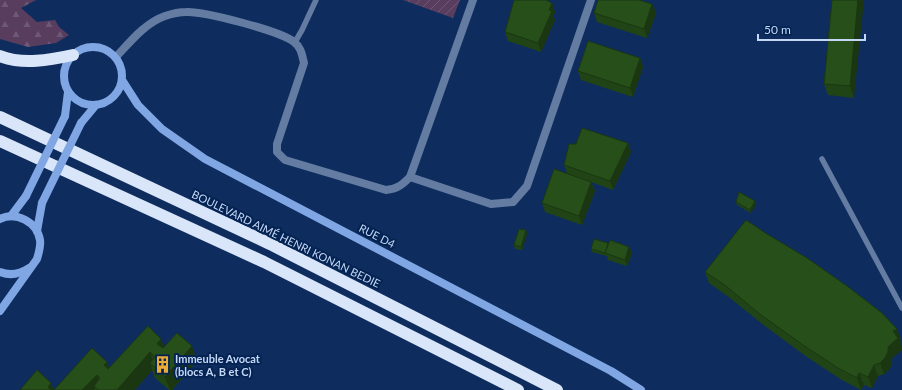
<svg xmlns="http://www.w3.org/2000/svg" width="902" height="390" viewBox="0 0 902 390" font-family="Lato,sans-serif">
<defs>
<pattern id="forest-firs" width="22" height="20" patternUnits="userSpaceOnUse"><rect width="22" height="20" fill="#583d5f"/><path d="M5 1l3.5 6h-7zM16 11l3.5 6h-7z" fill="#6e5877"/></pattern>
<pattern id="garden-furrows" width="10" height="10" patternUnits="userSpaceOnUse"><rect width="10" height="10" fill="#583d5f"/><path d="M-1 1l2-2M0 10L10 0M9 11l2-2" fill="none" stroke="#6e5877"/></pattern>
</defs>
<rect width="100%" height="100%" fill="#0e2d5e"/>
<path fill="url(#forest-firs)" d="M0,0H36L21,8L37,22L55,20L59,27L69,35L56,43L28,47L0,39Z"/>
<path fill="url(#garden-furrows)" d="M403,0H460L453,18Z"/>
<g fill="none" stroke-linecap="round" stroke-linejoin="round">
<g stroke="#647ca2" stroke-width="5.5">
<path d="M295,42L302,30L316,0"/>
<path d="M822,159L902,308"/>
</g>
<g stroke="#647ca2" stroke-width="8">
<path d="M116,57C130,42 145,23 165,16C171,14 179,12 186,12C203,11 281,31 294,42C301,47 302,55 304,63L277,144V152L285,160L386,190C397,189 402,185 410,177L473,0"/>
<path d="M410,177L491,204L513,202L527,186L591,0"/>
</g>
<g stroke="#80a7e4" stroke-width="8">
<circle cx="93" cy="76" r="29"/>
<path d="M122,80L138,105L162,129L205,159L611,371L641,390"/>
<path d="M65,116L68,92"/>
<path d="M81,123L96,105"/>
<path d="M11,216L26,196"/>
<path d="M0,219C16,211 37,222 40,240C41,246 39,252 37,259L0,311"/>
<path d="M37,231L42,203"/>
<path d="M0,272C10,276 20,274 29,268"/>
</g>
<g stroke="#d9e5f8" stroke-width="12">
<path d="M0,56C23,65 50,60 73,55"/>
<path d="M0,117L270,244L557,390"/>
<path d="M0,141L264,262L518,390"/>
</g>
<g stroke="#80a7e4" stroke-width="8">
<path d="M26,196L65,116"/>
<path d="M42,203L81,123"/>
</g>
</g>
<g fill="#214416">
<path d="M832,0L854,98L828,95L824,84Z"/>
<path d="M552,3L555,12L553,16L555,20L541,52L508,41L505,32Z"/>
<path d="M652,4L656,13L647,38L597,22L594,13Z"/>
<path d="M640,58L643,67L633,97L581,80L578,71Z"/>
<path d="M628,143L631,152L613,190L591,182L595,191L582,225L545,212L542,203L567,173L564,165L576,144Z"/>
<path d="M755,201L756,204L751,213L737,205L736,202Z"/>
<path d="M527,234L522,250L515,249L514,245Z"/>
<path d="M608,243L629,247L632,253L627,266L608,260L607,256L592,252L591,249Z"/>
<path d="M705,272L901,340L900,341L902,348V350L892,358V363L889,370L884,374L878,376L872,388L864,385L861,390L842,380L807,357L765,326L730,298L709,283Z"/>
<path d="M164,347L197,361L172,390H169L155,378L152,370L135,390H54L107,362L109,368Z"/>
</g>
<g fill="#1b3712">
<path d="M858,0H864L854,98L850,86Z"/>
<path d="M552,3L555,12L553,16L555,20L541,52L538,43L549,10Z"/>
<path d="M652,4L656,13L647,38L644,29Z"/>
<path d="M640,58L643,67L633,97L630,88Z"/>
<path d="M628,143L631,152L613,190L610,181Z"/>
<path d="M591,182L595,191L582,225L579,216Z"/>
<path d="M755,201L756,204L751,213L750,210Z"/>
<path d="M526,230L527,234L522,250L521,247Z"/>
<path d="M629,247L632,253L627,266L625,260Z"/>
<path d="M897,329L901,340L900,341L902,348V350L892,358V363L889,370L884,374L880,363L888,347L893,331Z"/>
<path d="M161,339L167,354L157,344Z"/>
<path d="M192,346L197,361L172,390H170L165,377Z"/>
<path d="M150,352L155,367L150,363L152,370L135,390H117Z"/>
<path d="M107,362L112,376L104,365Z"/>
<path d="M874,365L878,376L872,388L868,377Z"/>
<path d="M859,373L864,385L861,390L857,378Z"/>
<path d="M97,375L102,389L94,386L95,390H82Z"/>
<path d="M51,383L54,390H49L48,387Z"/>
</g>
<g fill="#264f1a" stroke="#1b3712">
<path d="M514,0H546L552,3L549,10L552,11L538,43L505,32Z"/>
<path d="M598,0H639L652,4L644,29L594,13Z"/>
<path d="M832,0H858L850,86L824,84Z"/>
<path d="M588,41L640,58L630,88L578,71Z"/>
<path d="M582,128L628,143L610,181L564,165L569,144H576Z"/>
<path d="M554,169L591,182L579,216L542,203Z"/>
<path d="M739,192L755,201L750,210L736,202Z"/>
<path d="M746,220L767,234L807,258L847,286L882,313L897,329L893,331L898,338L888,347V352L885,358L880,363L874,365L868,377L859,373L857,378L838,368L803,345L761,315L726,286L705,272Z"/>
<path d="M519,229L526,230L521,247L514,245Z"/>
<path d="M594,239L608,243L605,253L591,249Z"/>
<path d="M610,240L629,247L625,260L605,253Z"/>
<path d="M148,326L161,339L157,344L163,348L177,333L192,346L165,377L150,363L155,357L150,352L117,390H98L94,386L100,378L97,375L82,390H54L92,348L107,362L104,365L108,369Z"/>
<path d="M37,370L51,383L48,387L51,390H20Z"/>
</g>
<defs>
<symbol id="building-bare" viewBox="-9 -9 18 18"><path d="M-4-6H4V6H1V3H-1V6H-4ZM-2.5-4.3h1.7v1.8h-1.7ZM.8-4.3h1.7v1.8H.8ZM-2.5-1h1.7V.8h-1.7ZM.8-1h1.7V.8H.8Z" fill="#e8ab37" stroke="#042353" stroke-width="2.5" paint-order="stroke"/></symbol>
</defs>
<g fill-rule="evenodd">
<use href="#building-bare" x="150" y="352" width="25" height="25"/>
</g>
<g text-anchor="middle" stroke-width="4" stroke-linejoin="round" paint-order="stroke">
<g font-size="11" fill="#c4d8f6" stroke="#042353">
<text transform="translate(377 236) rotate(27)" y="4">RUE D4</text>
<text transform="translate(286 239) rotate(26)" y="4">BOULEVARD AIMÉ HENRI KONAN BEDIE</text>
</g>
<g font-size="11" font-weight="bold" fill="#c4d8f6" stroke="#042353" text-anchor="start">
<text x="175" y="363">Immeuble Avocat<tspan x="175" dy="13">(blocs A, B et C)</tspan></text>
</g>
</g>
<path d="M758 34v6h107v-6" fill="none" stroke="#c4d8f6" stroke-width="2"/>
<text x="764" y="34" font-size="12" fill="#c4d8f6" stroke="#042353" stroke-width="3" paint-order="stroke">50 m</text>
</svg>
